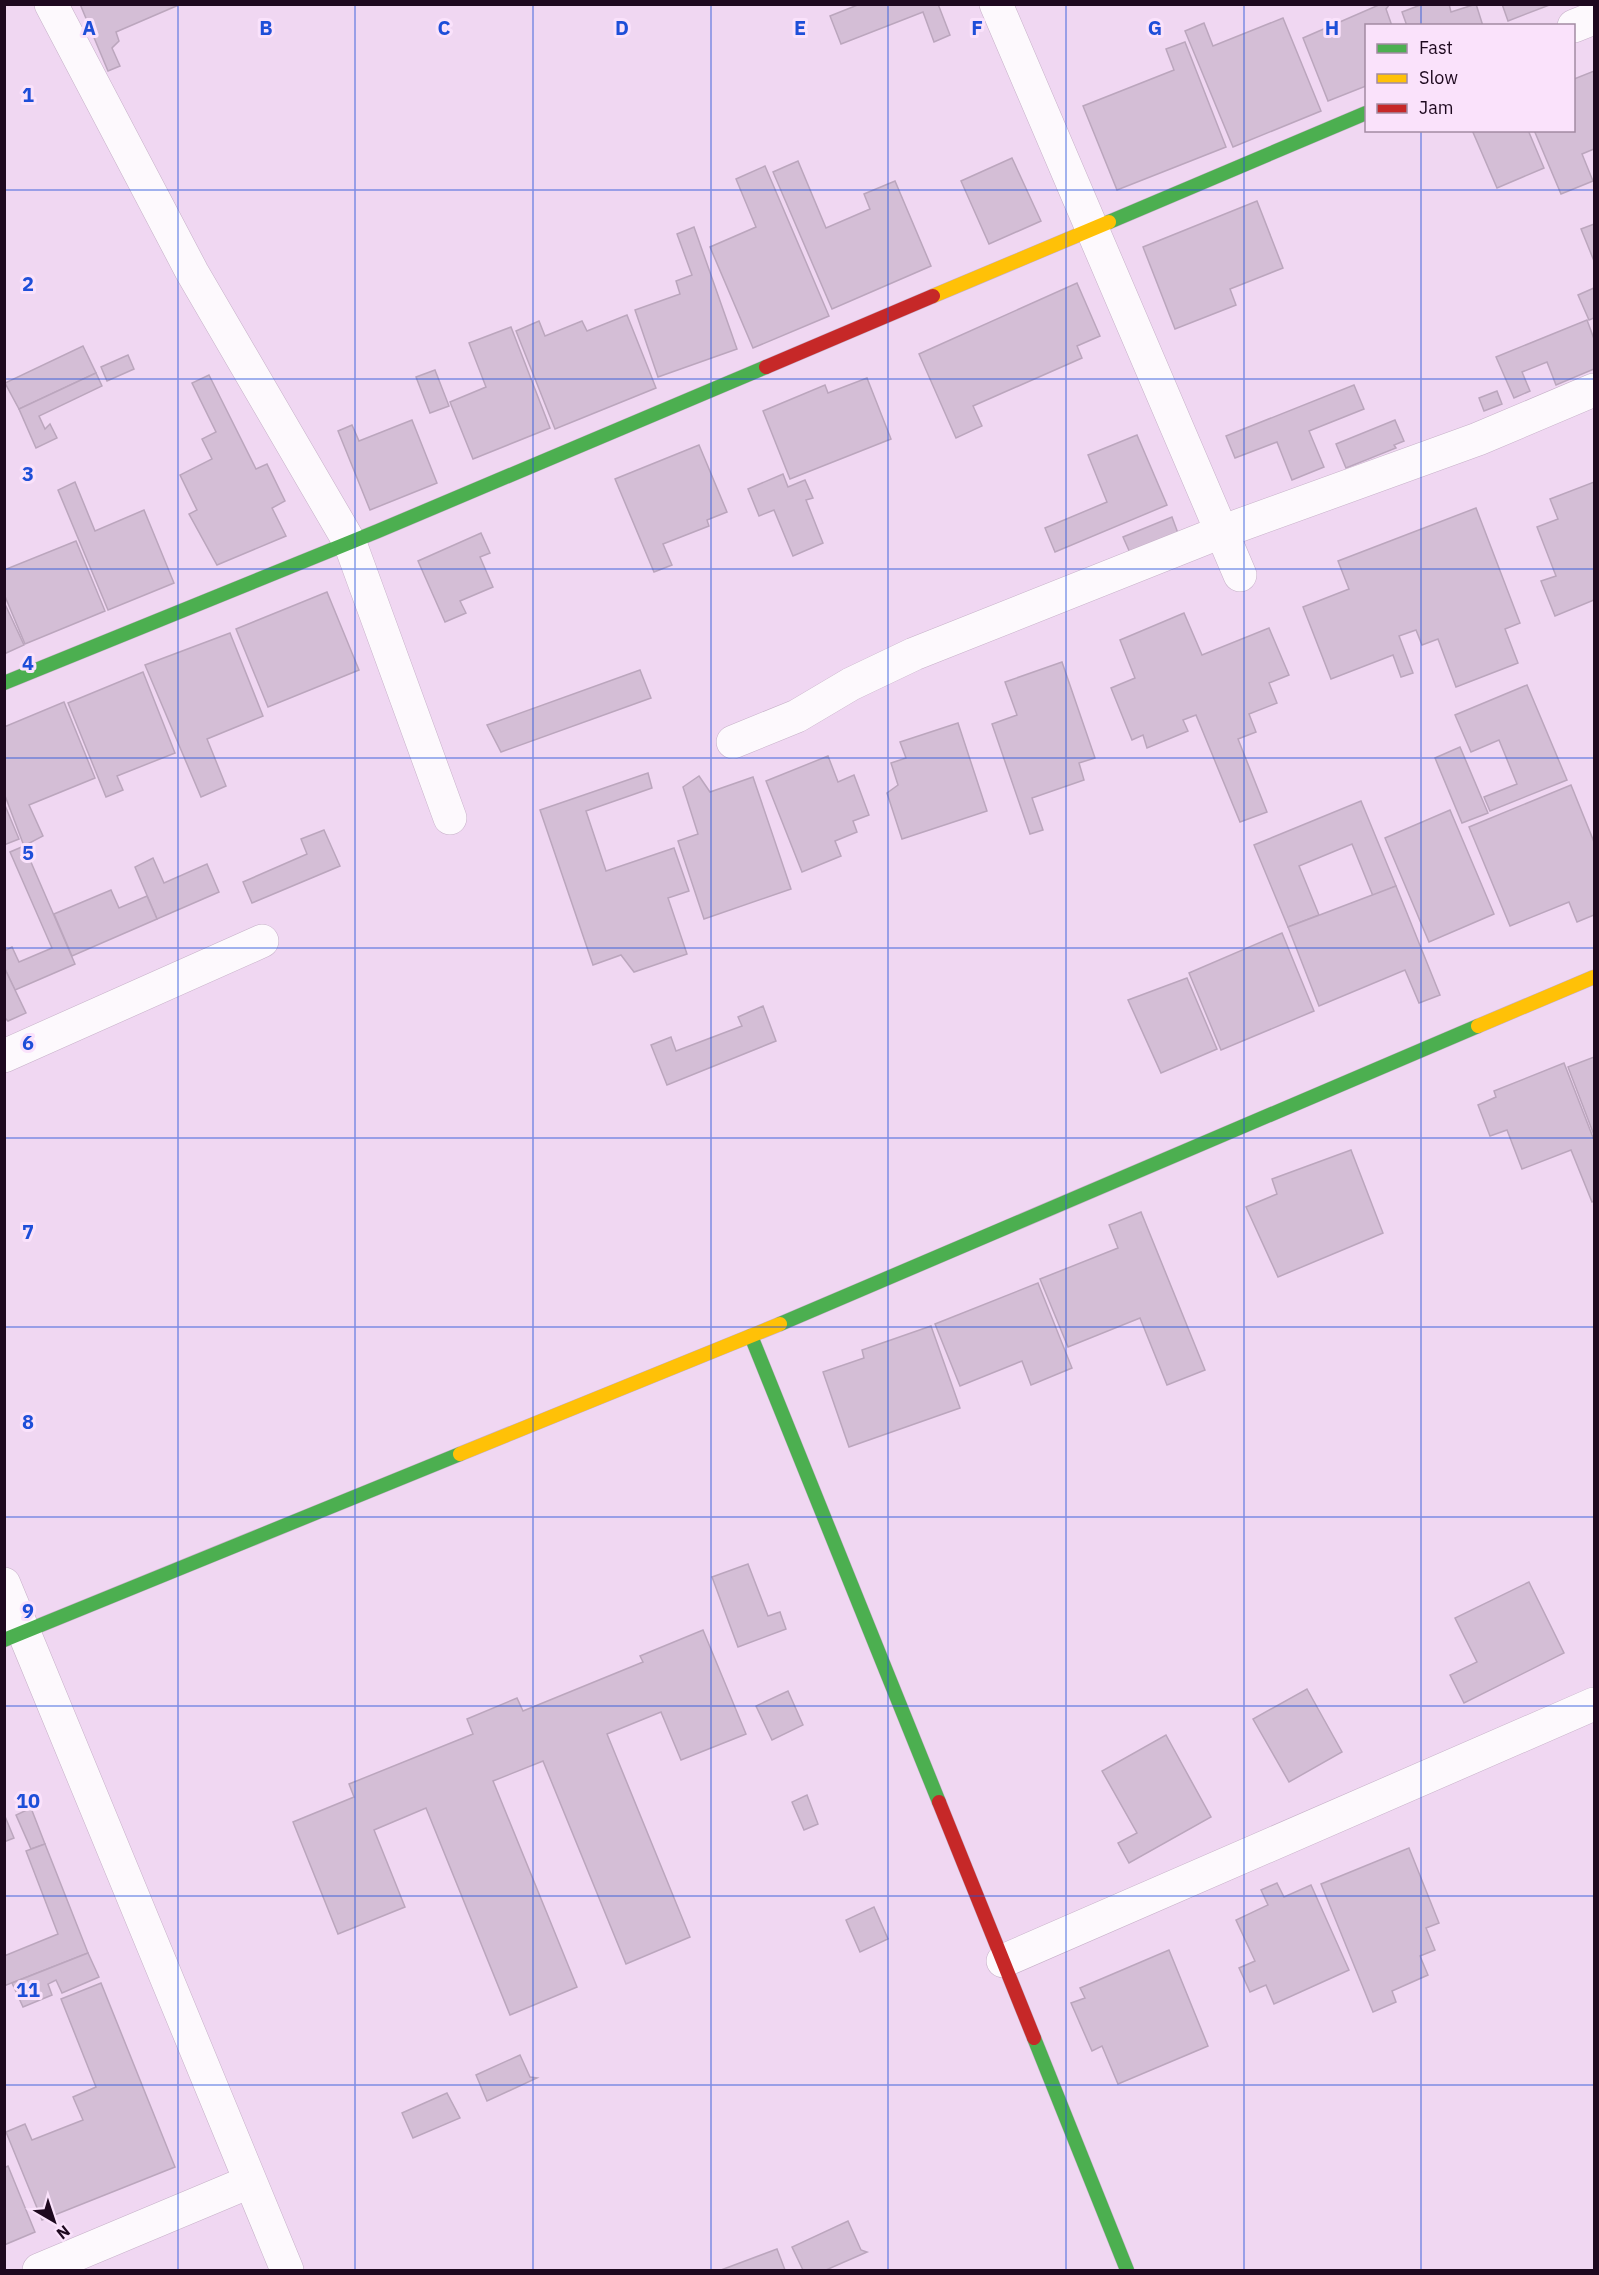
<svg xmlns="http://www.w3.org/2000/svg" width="1599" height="2275" viewBox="0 0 1599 2275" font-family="'IBM Plex Sans',sans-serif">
<rect width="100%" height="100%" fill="#f0d7f2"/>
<g fill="#d4bed6" stroke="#bba6bd" stroke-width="1.5">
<path d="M80,4H181L116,32L119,41L112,48L120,66L108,71Z"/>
<path d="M860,4H938L950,35L934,42L923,12L841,44L830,16Z"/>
<path d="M1381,4H1390L1386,9L1392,26H1366V86L1328,101L1303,38Z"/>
<path d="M1423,4H1449L1451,12L1476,4L1483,26H1407L1402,12Z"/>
<path d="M1502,4H1552L1508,21Z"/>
<path d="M1283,18L1321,111L1233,147L1185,31L1204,23L1213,46Z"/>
<path d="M1185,42L1226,147L1117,190L1083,106L1174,70L1166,49Z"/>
<path d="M1594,71V149L1582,154L1593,181L1561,194L1534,130H1574V79Z"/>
<path d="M1472,130H1528L1544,168L1497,188Z"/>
<path d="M1012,158L1041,221L989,244L961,181Z"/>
<path d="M798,161L826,228L870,209L864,194L895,181L931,266L832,309L773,172Z"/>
<path d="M765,166L829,316L753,348L710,247L756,227L736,179Z"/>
<path d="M1257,201L1283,268L1230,289L1236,305L1175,329L1143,247Z"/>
<path d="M1594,224V261L1581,229Z"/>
<path d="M694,227L737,349L658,377L635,310L680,294L676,281L692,275L677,234Z"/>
<path d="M1077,283L1100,336L1077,346L1082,358L973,406L982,426L956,438L919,354Z"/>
<path d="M1594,288V318L1589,320L1578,295Z"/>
<path d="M627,315L656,388L555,429L516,331L539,321L545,336L582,321L587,331Z"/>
<path d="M1587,320L1594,339V369L1556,385L1547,362L1522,372L1530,391L1514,398L1496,357Z"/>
<path d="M511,327L550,428L473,459L450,402L486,387L469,343Z"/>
<path d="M83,346L96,373L19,409L5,383Z"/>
<path d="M128,355L134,369L107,381L101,367Z"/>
<path d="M435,370L449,406L430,413L416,377Z"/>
<path d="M96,373L102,386L39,416L45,429L50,424L57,438L36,448L19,409Z"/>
<path d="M209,375L256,469L267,464L285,501L272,508L286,536L217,565L189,514L197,510L180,475L212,459L202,439L216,432L192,383Z"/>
<path d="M867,378L891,439L790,479L763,411L825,385L828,393Z"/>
<path d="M1354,385L1364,409L1309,431L1324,467L1292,480L1277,442L1235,458L1226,436Z"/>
<path d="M1497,391L1502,404L1484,411L1479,398Z"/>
<path d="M412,420L437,483L370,510L338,431L352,425L359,441Z"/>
<path d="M1395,420L1404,441L1394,445L1396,448L1346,468L1336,444Z"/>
<path d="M1137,435L1167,505L1055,552L1045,528L1107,502L1088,455Z"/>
<path d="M699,445L727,512L707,520L709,526L663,544L672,565L654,572L615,479Z"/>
<path d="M783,474L788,487L805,480L813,498L806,500L823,543L793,556L774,510L759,516L748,489Z"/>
<path d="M75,482L95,531L144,510L174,583L108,610L58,490Z"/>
<path d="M1594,482V600L1555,616L1541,581L1556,576L1537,527L1558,519L1550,499Z"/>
<path d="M1476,508L1520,623L1505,629L1518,663L1456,687L1438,639L1422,645L1416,630L1399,636L1413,673L1401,677L1393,655L1331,679L1303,607L1349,589L1338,561Z"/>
<path d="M1172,517L1179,536L1131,555L1123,537Z"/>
<path d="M481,533L490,553L480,557L493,587L460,601L466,613L445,622L418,561Z"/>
<path d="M76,541L105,611L25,644L4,594V570Z"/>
<path d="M327,592L359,670L268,707L236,629Z"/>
<path d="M4,602L24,645L4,654Z"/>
<path d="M1184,613L1202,655L1269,628L1289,675L1269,683L1277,703L1249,714L1256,732L1238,739L1267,812L1240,822L1196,715L1183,720L1188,731L1147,748L1143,735L1132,740L1111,688L1135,678L1120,640Z"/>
<path d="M230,633L263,716L207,739L226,786L201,797L145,665Z"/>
<path d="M1062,662L1095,758L1079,763L1084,780L1032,798L1043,830L1030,834L992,724L1017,715L1005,682Z"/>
<path d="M640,670L651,698L501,752L487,725Z"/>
<path d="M143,672L175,753L117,776L123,790L106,797L68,703Z"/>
<path d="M1527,685L1567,780L1490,811L1484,797L1517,784L1499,740L1471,752L1455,715Z"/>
<path d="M64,702L95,778L29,805L43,836L24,846L4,793V727Z"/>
<path d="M958,723L987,811L902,839L887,793L898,785L891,763L906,758L900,742Z"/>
<path d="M1460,747L1488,813L1462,823L1435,758Z"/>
<path d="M828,756L838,782L854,775L869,815L853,821L857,832L835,841L841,856L802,872L766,781Z"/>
<path d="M648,773L652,788L586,811L606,871L674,848L689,891L668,898L687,954L634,972L621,955L593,965L540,810Z"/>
<path d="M699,776L710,792L753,777L791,889L704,919L678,841L698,834L683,787Z"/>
<path d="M1571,785L1594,842V915L1577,922L1569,902L1510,926L1469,827Z"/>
<path d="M1361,801L1396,886L1373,896L1352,844L1299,866L1319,915L1288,927L1254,845Z"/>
<path d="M4,803L19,839L4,845Z"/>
<path d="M1450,810L1494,914L1429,942L1385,838Z"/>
<path d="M324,830L340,866L252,903L243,882L307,854L301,839Z"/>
<path d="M24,846L75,964L15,990L4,967V951L12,947L19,962L52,948L10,852Z"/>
<path d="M153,858L164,883L207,864L219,892L157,919L135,867Z"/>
<path d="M1396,886L1440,995L1419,1003L1405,970L1319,1006L1288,927Z"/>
<path d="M111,890L119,908L147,896L157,919L72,956L54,914Z"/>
<path d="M1282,933L1314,1011L1221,1050L1189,973Z"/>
<path d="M4,967L26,1013L8,1021L4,1017Z"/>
<path d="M1187,978L1217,1049L1161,1073L1128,1000Z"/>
<path d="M763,1006L776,1041L667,1085L651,1045L671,1037L676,1051L742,1026L738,1017Z"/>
<path d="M1594,1057V1135L1568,1067Z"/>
<path d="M1564,1063L1594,1140V1201L1592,1202L1571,1150L1522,1169L1507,1130L1490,1136L1478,1105L1496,1097L1494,1091Z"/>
<path d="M1351,1150L1383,1233L1278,1277L1246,1207L1277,1194L1272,1179Z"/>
<path d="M1141,1212L1205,1370L1167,1385L1140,1318L1068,1347L1040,1279L1118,1248L1109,1225Z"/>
<path d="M1038,1283L1072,1368L1031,1385L1022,1361L960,1386L935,1324Z"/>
<path d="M931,1326L960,1408L849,1447L823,1372L864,1358L862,1350Z"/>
<path d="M748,1564L768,1616L780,1612L786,1629L738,1647L712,1577Z"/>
<path d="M1529,1582L1564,1653L1464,1703L1450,1675L1477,1662L1455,1618Z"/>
<path d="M703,1630L746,1734L681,1760L661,1712L607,1734L690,1937L626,1964L543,1761L493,1781L577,1987L510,2015L426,1808L374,1830L405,1907L338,1934L293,1822L354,1797L349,1784L473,1734L467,1719L517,1698L523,1711L643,1662L640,1656Z"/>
<path d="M1307,1689L1342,1752L1289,1782L1253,1719Z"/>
<path d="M788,1691L803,1725L772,1740L756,1706Z"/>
<path d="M1166,1735L1211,1817L1129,1863L1118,1843L1137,1833L1102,1771Z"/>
<path d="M807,1795L818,1824L804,1830L792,1802Z"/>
<path d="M31,1808L45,1844L31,1849L16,1815Z"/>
<path d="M4,1814L14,1838L4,1842Z"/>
<path d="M45,1844L88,1953L4,1986V1956L58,1934L26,1851Z"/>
<path d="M1409,1848L1439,1923L1426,1928L1435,1950L1420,1956L1428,1975L1392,1991L1396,2002L1373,2012L1321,1884Z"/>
<path d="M1277,1883L1284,1897L1311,1885L1349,1970L1274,2004L1266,1985L1250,1992L1239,1968L1255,1961L1236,1920L1268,1905L1261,1890Z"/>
<path d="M874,1907L888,1939L860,1952L846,1920Z"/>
<path d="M1169,1950L1208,2046L1118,2084L1102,2046L1092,2051L1071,2003L1085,1998L1080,1988Z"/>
<path d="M88,1953L99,1977L62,1993L56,1980L48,1984L52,1995L23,2007L12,1983Z"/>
<path d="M101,1983L175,2167L42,2220L6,2132L25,2124L32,2140L83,2120L73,2097L96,2087L61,1999Z"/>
<path d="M520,2055L530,2077L537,2078L487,2101L476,2075Z"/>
<path d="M447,2093L460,2118L413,2138L402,2113Z"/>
<path d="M8,2166L35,2232L4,2245V2168Z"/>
<path d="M848,2221L861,2250L867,2252L826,2270H803L792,2247Z"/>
<path d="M777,2249L785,2270H721Z"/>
</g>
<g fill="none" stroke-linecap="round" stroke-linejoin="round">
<defs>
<g id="street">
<path d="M51,4L192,272L350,543L450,818"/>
<path d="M996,4L1240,575"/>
<path d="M1574,26L1594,18"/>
<path d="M733,742L797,716L851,684L914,654L1221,532L1478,439L1594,390"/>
<path d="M4,1056L262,941"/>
<path d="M4,1584L287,2270"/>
<path d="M1003,1961L1594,1704"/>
<path d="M39,2270L249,2182"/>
</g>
<g id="fast">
<path d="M1109,222L1366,113"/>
<path d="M4,683L378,531L766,367"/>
<path d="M780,1324L1478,1026"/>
<path d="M751,1336L939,1802"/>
<path d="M4,1640L460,1454"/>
<path d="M1034,2038L1127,2270"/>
</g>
<g id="slow">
<path d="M933,296L1109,222"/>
<path d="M1478,1026L1594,977"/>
<path d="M460,1454L780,1324"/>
</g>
<g id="jam">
<path d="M766,367L933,296"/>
<path d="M939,1802L1034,2038"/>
</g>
</defs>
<use href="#street" stroke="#c6b0c8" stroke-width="34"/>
<use href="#fast" stroke="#c6b0c8" stroke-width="15"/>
<use href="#slow" stroke="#c6b0c8" stroke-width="15"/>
<use href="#jam" stroke="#c6b0c8" stroke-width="15"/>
<use href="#street" stroke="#fdf9fd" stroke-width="33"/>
<use href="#fast" stroke="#4caf50" stroke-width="14"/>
<use href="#slow" stroke="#ffc107" stroke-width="14"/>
<use href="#jam" stroke="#c62828" stroke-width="14"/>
</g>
<path fill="none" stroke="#1d4ed8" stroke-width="1.5" stroke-opacity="0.55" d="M178,4V2270M355,4V2270M533,4V2270M711,4V2270M888,4V2270M1066,4V2270M1244,4V2270M1421,4V26M1421,130V2270M4,190H1594M4,379H1594M4,569H1594M4,758H1594M4,948H1594M4,1138H1594M4,1327H1594M4,1517H1594M4,1706H1594M4,1896H1594M4,2085H1594"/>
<g font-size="20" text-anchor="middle" font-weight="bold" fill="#1d4ed8" stroke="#fae2fb" stroke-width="6" stroke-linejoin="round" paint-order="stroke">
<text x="89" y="35">A</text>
<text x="266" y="35">B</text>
<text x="444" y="35">C</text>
<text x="622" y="35">D</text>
<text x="800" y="35">E</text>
<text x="977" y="35">F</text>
<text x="1155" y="35">G</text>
<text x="1332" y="35">H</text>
<text x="28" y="102">1</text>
<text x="28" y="291">2</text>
<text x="28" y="481">3</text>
<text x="28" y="670">4</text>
<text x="28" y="860">5</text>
<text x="28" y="1050">6</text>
<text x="28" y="1239">7</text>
<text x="28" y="1429">8</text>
<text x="28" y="1618">9</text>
<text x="28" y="1808">10</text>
<text x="28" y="1997">11</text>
</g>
<rect width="1599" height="2275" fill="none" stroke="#1e091f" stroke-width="12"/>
<rect x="1365" y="24" width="210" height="108" fill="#fae2fb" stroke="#a28ba3" stroke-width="1.5"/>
<rect x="1377" y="44" width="30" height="9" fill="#4caf50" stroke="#a28ba3" stroke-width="1.5"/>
<text x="1419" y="54" font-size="18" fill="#1e091f">Fast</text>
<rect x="1377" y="74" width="30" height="9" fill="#ffc107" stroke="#a28ba3" stroke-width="1.5"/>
<text x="1419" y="84" font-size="18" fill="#1e091f">Slow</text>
<rect x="1377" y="104" width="30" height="9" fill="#c62828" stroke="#a28ba3" stroke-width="1.5"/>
<text x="1419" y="114" font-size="18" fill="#1e091f">Jam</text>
<g transform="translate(54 2221) rotate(141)" stroke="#fae2fb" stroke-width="4.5" paint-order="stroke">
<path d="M0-4.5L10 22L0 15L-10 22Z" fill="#1e091f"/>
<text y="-9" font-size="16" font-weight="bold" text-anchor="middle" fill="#1e091f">N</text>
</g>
</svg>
